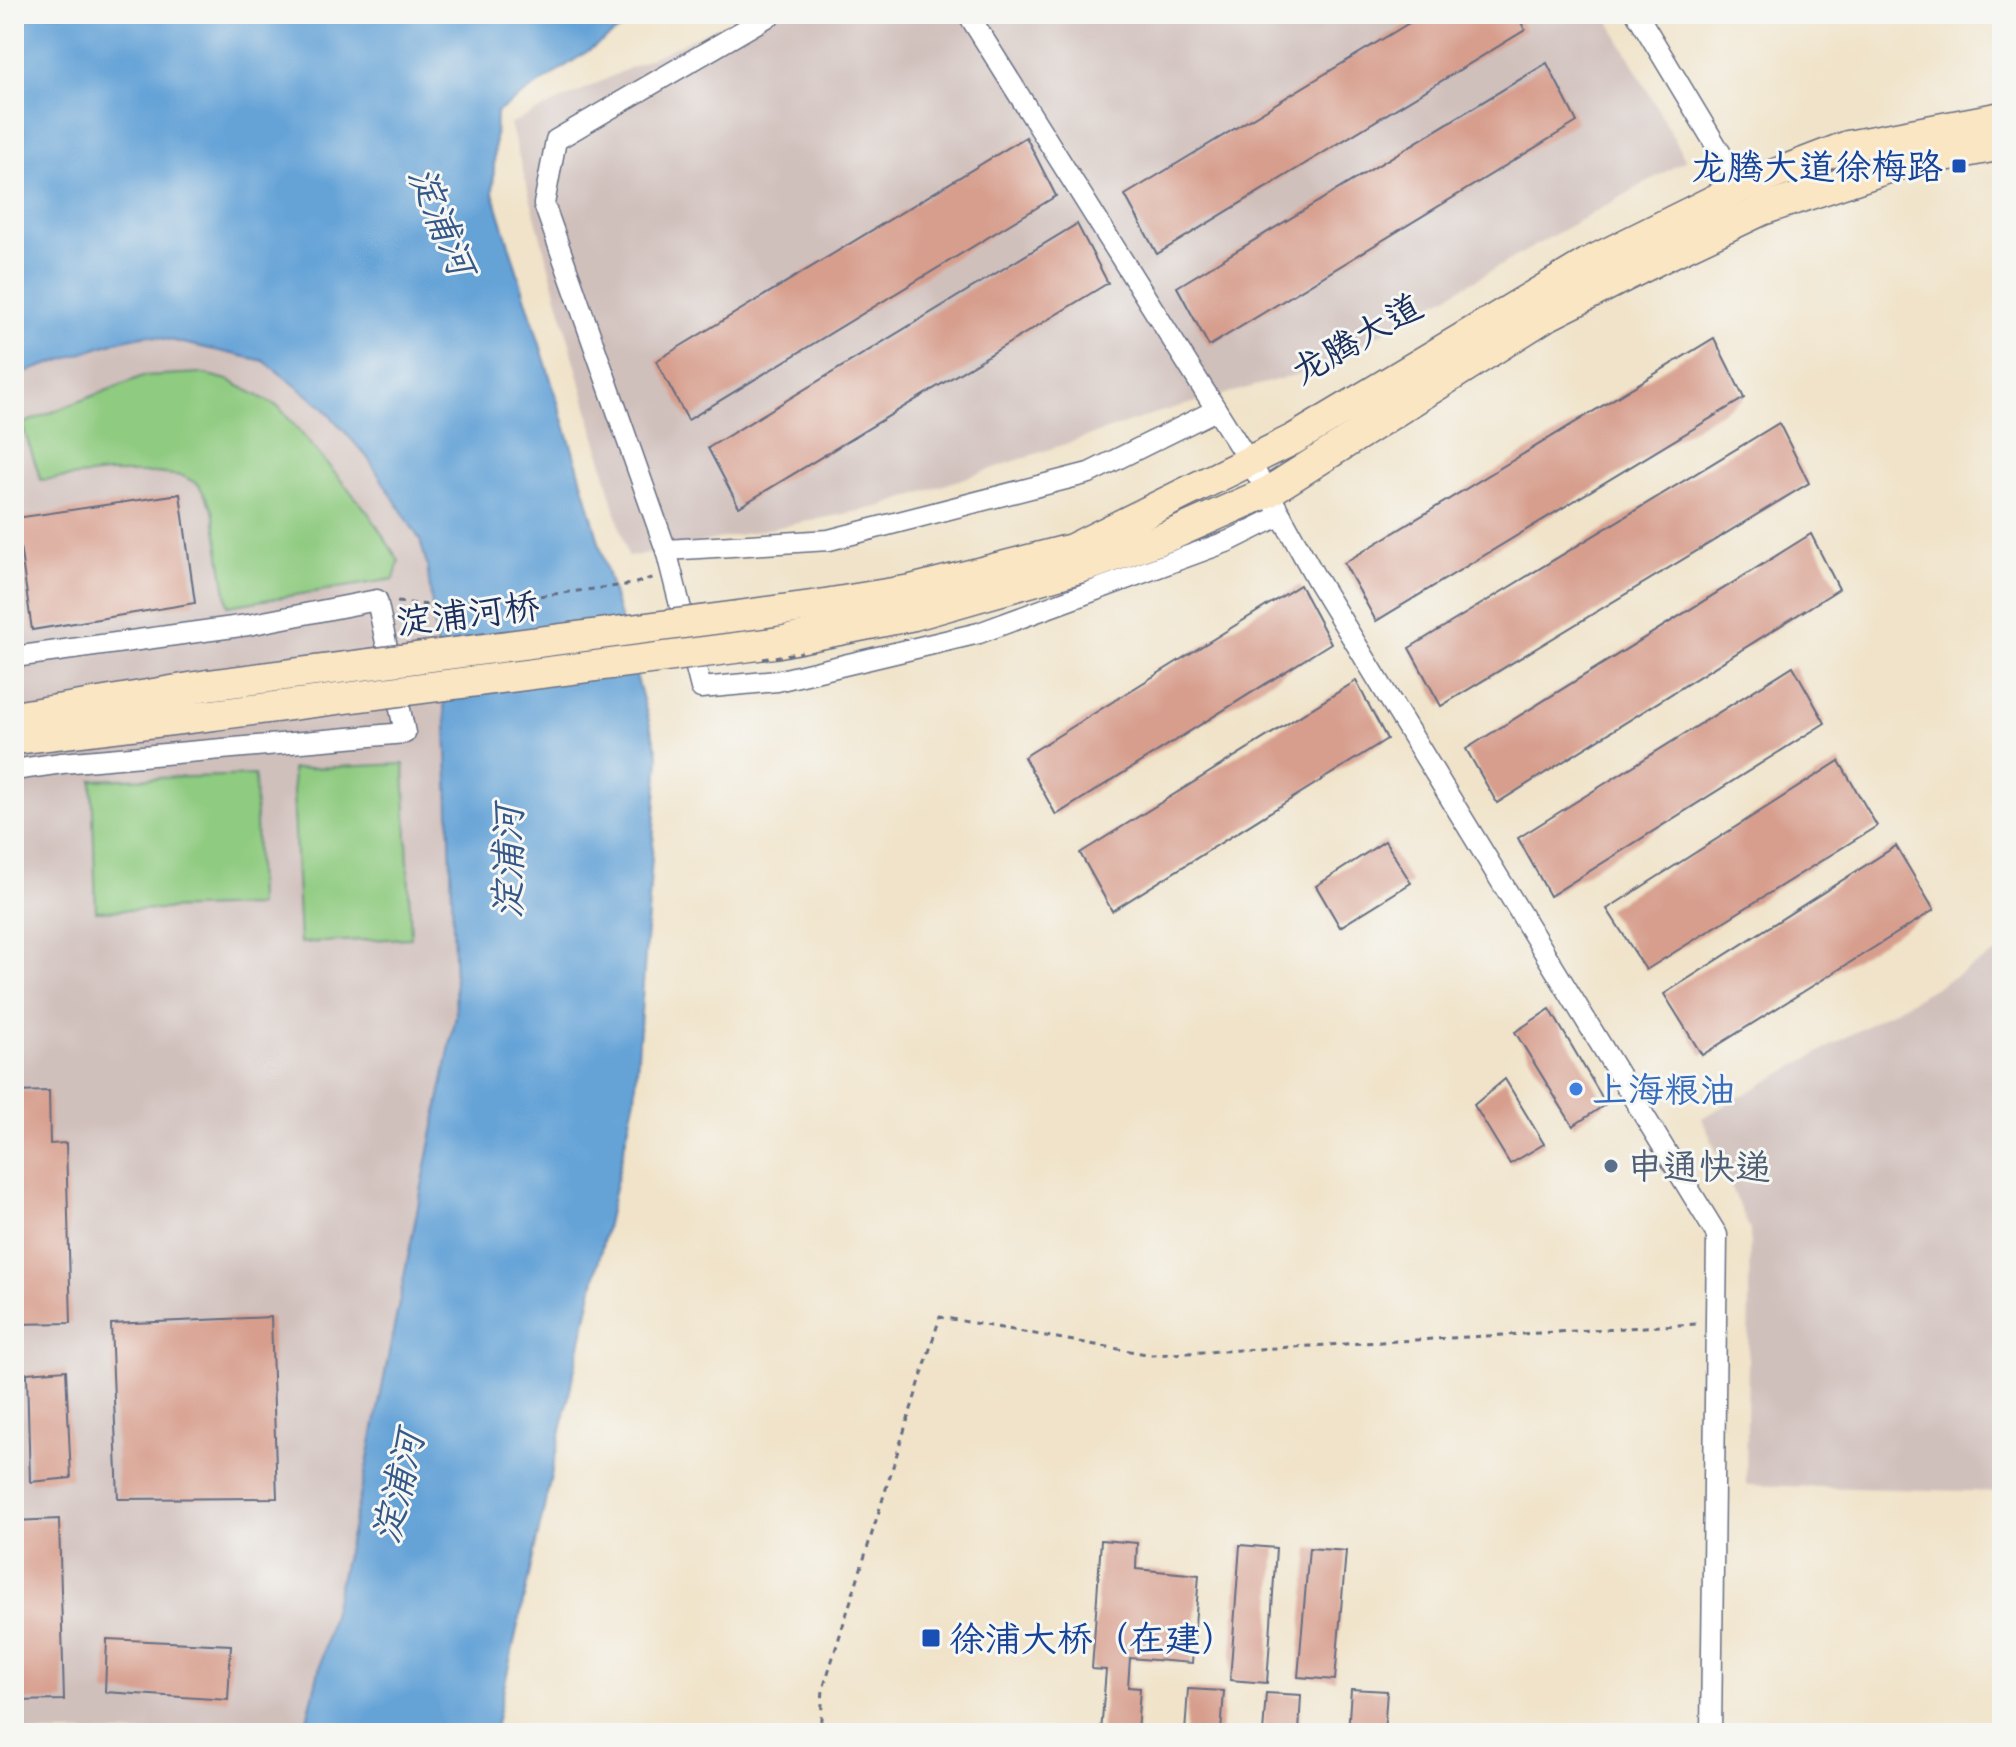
<svg xmlns="http://www.w3.org/2000/svg" width="2016" height="1747" viewBox="0 0 2016 1747" font-family="'Indie Flower','LXGW WenKai TC',sans-serif">
<rect width="100%" height="100%" fill="#f6f6f2"/>
<filter id="ink" filterUnits="userSpaceOnUse"><feTurbulence type="fractalNoise" baseFrequency=".0125" numOctaves="2"/><feDisplacementMap in="SourceGraphic" scale="16" xChannelSelector="R" yChannelSelector="G"/><feConvolveMatrix kernelMatrix="1 2 1 2 8 2 1 2 1" color-interpolation-filters="sRGB"/></filter>
<filter id="wash" filterUnits="userSpaceOnUse"><feTurbulence type="fractalNoise" baseFrequency=".006" numOctaves="4" result="noise"/><feDisplacementMap in="SourceGraphic" scale="32" xChannelSelector="R" yChannelSelector="G"/><feGaussianBlur stdDeviation="1.8" result="paint"/><feColorMatrix in="noise" values="0 0 0 0 0 0 0 0 0 0 0 0 0 0 0 0 0 1.4 0 .05"/><feComposite in="paint" operator="in"/></filter>
<g filter="url(#wash)">
<rect width="100%" height="100%" fill="#f0e3c9"/>
<g fill="#d0c0bc">
<path d="M745,14H1605L1686,160L1320,368L1160,412L879,507L628,557L510,124Z"/>
<path d="M147,335L264,361L322,406L368,458L420,540L427,565L446,724L456,1015L364,1479L304,1733H14V376L119,341Z"/>
<path d="M2002,950V1492L1746,1485L1750,1230L1702,1118Z"/>
</g>
<g fill="#8fcb80" stroke="#557d6f" stroke-width="2">
<path d="M200,373L228,380L279,407L367,511L399,561L394,579L228,606L213,510L199,485L183,476L154,473H107L41,480L22,424L143,376Z"/>
<path d="M404,764L411,938L300,943L292,769Z"/>
<path d="M255,775L258,906L96,911L92,780Z"/>
</g>
<path fill="#65a3d7" stroke="#40699a" stroke-width="2" d="M14,14H647L631,22L496,113L493,193L578,467L659,757L635,1098L494,1733H304L364,1479L456,1015L446,724L427,565L420,540L368,458L322,406L264,361L147,335L119,341L14,376Z"/>
<g id="blocks">
<g fill="#d79e8d">
<path d="M1424,14H1517L1525,30L1157,254L1125,195Z"/>
<path d="M1547,63L1577,122L1209,346L1177,287Z"/>
<path d="M1026,137L1056,196L688,420L656,361Z"/>
<path d="M1077,224L1108,283L739,507L708,448Z"/>
<path d="M1714,338L1744,398L1376,621L1344,563Z"/>
<path d="M1779,423L1809,483L1441,706L1409,648Z"/>
<path d="M180,494L195,603L32,630L16,518Z"/>
<path d="M1811,534L1839,589L1497,803L1466,749Z"/>
<path d="M1300,585L1331,643L1056,815L1024,757Z"/>
<path d="M1793,666L1825,723L1550,896L1518,838Z"/>
<path d="M1356,681L1387,739L1112,911L1080,853Z"/>
<path d="M1839,761L1877,826L1646,970L1607,909Z"/>
<path d="M1385,841L1411,883L1340,927L1316,886Z"/>
<path d="M1896,846L1934,910L1702,1055L1664,994Z"/>
<path d="M1550,1009L1606,1104L1573,1126L1515,1032Z"/>
<path d="M1505,1079L1544,1144L1510,1164L1474,1105Z"/>
<path d="M49,1091L50,1144L66,1143L71,1323L14,1324V1092Z"/>
<path d="M271,1317L277,1498L118,1499L111,1324Z"/>
<path d="M66,1370L71,1478L30,1482L27,1373Z"/>
<path d="M59,1519L64,1700L14,1701V1521Z"/>
<path d="M1101,1540L1137,1543L1136,1569L1199,1575L1192,1663L1130,1658L1128,1687L1140,1688L1137,1733H1101L1106,1670L1092,1669Z"/>
<path d="M1240,1545L1276,1548L1267,1683L1230,1680Z"/>
<path d="M1309,1548L1346,1551L1335,1680L1298,1677Z"/>
<path d="M107,1639L231,1645L228,1700L105,1692Z"/>
<path d="M1188,1689L1224,1691L1221,1733H1185Z"/>
<path d="M1351,1689L1387,1691L1384,1733H1348Z"/>
<path d="M1266,1693L1301,1695L1299,1733H1263Z"/>
</g>
</g>
</g>
<g filter="url(#ink)">
<use href="#blocks" fill-opacity="0" stroke="#666e83" stroke-width="2"/>
<g fill="none" stroke-linecap="round" stroke-linejoin="round">
<defs>
<g id="minor">
<path d="M772,14L556,140L544,204L666,550L829,540L1089,473L1216,410"/>
<path d="M968,14L1268,492L1317,580L1717,1235L1711,1733"/>
<path d="M1637,14L1741,187"/>
<path d="M666,550L701,688L777,681L979,633L1229,541L1281,515"/>
<path d="M14,657L248,625L377,600L405,733L62,763L14,770"/>
</g>
<g id="secondary">
<path d="M738,616L819,605L911,590L1072,549L1294,439L1588,263L1741,187L1848,146L2002,117"/>
<path d="M743,647L774,643L914,615L1096,563L1171,535L1268,492L1543,318L1667,255L1762,210L1897,165L2002,145"/>
<path d="M14,717L208,685"/>
<path d="M14,739L213,715"/>
</g>
</defs>
<use href="#minor" stroke="#666e83" stroke-width="23"/>
<use href="#secondary" stroke="#666e83" stroke-width="33"/>
<g stroke="#666e83" stroke-width="3" stroke-dasharray="6 6" stroke-linecap="butt">
<path d="M397,602L452,607L633,584L654,577"/>
<path d="M820,1733L823,1689L940,1317L1152,1355L1697,1324"/>
</g>
<use href="#minor" stroke="#fff" stroke-width="20"/>
<use href="#secondary" stroke="#fbe6c4" stroke-width="30"/>
<defs>
<g id="secondary-bridge">
<path d="M208,685L738,616"/>
<path d="M213,715L743,647"/>
</g>
</defs>
<use href="#secondary-bridge" stroke="#666e83" stroke-width="33" stroke-linecap="butt"/>
<path stroke="#666e83" stroke-width="3" stroke-dasharray="6 6" stroke-linecap="butt" d="M763,659L802,652"/>
<use href="#secondary-bridge" stroke="#fbe6c4" stroke-width="30"/>
</g>
</g>
<g fill="#1a4fb4" stroke="#f6f6f2" stroke-width="3">
<rect x="1951" y="158" width="16" height="16" rx="4"/>
<rect x="921" y="1628" width="20" height="20" rx="4"/>
</g>
<circle fill="#3f7fe0" stroke="#f6f6f2" stroke-width="3" cx="1576" cy="1089" r="8"/>
<circle fill="#5c6f8a" stroke="#f6f6f2" stroke-width="3" cx="1611" cy="1166" r="8"/>
<g text-anchor="middle" stroke-width="6" stroke-linejoin="round" paint-order="stroke">
<g font-size="36" fill="#164399" stroke="#f6f6f2" text-anchor="end">
<text x="1943" y="179">龙腾大道徐梅路</text>
<text x="949" y="1651" text-anchor="start">徐浦大桥（在建）</text>
</g>
<g font-size="36" fill="#1b2f5e" stroke="#f6f6f2">
<text transform="translate(1356 338) rotate(-30)" y="13">龙腾大道</text>
<text transform="translate(468 613) rotate(-7)" y="13">淀浦河桥</text>
</g>
<g font-size="36" fill="#366cbe" stroke="#f6f6f2" text-anchor="start">
<text x="1592" y="1102">上海粮油</text>
</g>
<g font-size="36" fill="#4e5e75" stroke="#f6f6f2" text-anchor="start">
<text x="1627" y="1179">申通快递</text>
</g>
<g font-size="38" font-style="italic" fill="#355888" stroke="#f6f6f2">
<text transform="translate(442 221) rotate(67)" y="13">淀浦河</text>
<text transform="translate(508 862) rotate(-90)" y="13">淀浦河</text>
<text transform="translate(398 1487) rotate(-77)" y="13">淀浦河</text>
</g>
</g>
<rect width="2016" height="1747" fill="none" stroke="#f6f6f2" stroke-width="48"/>
</svg>
